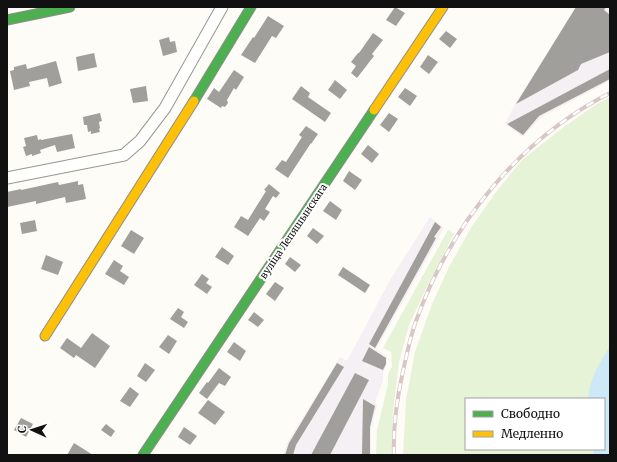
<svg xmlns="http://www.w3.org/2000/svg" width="617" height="462" viewBox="0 0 617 462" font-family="Merriweather,serif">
<rect width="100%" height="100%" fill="#fdfcf7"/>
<g fill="#f5f0f3">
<path d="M576,7H610V81L540,118L523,137L505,124L514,106Z"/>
<path d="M430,217L444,228L376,349L387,357V364L383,373V380L375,403L377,405L371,429V455H283L287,443L340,357L347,361L390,280Z"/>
</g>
<g fill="#e7f3d7" fill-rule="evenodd">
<path d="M610,97V455H403L406,400L415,352L432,304L449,267L472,226L496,192L522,160L557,132L595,105ZM466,399H604V449H466Z"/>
<path d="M448,230L454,234L426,289L409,325L399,362L393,412L392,455H376L377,430L388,384V374L392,367L391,352L383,348Z"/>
</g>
<path fill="#cde8f7" d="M610,346V455H594L593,449H604V399H588C589,379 600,363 610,346Z"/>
<g fill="#a19f9c">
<path d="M395,7L405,13L396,26L386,20Z"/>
<path d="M576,7H606L604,10L610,15V52L581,64L578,70L516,104Z"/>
<path d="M268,16L284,26L276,38L272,36L255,63L241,55L253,37L254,38Z"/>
<path d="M446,31L457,39L450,48L439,39Z"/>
<path d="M373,33L383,40L372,54L374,56L357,78L351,73L356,66L351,62L358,53H359Z"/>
<path d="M169,37L170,42L175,41L177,52L163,56L159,40Z"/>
<path d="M94,53L97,67L78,71L76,57Z"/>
<path d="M428,55L438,62L429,74L420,67Z"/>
<path d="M56,61L62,83L49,87L47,78L29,82L30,86L14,90L10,71L14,70V67L26,64L27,69Z"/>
<path d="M610,69V79L539,116L523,135L507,124Z"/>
<path d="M234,70L244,77L236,90L234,88L227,100L228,103L225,107L222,106L221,108L207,99L214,88L219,92Z"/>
<path d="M335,80L347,90L340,99L328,90Z"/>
<path d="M146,86L148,101L133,103L130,89Z"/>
<path d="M301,86L310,93L308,97L331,113L325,122L292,99Z"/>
<path d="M405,88L417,96L410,106L398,97Z"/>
<path d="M100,113L102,121L99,122L100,128L99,129L100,132L91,134V131L88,132L87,125H84L83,117Z"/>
<path d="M389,113L398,119L389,132L380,125Z"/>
<path d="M306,126L318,134L311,144V143L288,178L275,169L282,160L286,162L302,137L299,135Z"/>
<path d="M72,134L75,148L57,152L55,145L40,150L41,153L32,156V154L26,156L23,147L26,146L24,138L37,135L38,140L41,139V140Z"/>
<path d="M368,145L379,154L372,163L361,154Z"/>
<path d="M349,171L362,180L355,190L343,181Z"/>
<path d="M78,181V185L83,184L86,199L66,203L65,197L36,204V201L7,207V192L21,189V190L58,182L59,185Z"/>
<path d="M269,184L280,193L276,198L273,196L265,209L270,212L264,221L260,218L248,236L234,227L241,216L248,220L266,191L264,190Z"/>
<path d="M330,201L342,210L336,220L323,211Z"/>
<path d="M35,220L37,231L22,234L20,223Z"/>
<path d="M435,222L441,227L434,237L436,238L375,348L369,344Z"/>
<path d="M313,228L324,236L317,244L307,236Z"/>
<path d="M131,230L144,238L134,254L121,246Z"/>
<path d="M222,247L234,256L228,265L215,257Z"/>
<path d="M46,255L63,262L58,275L41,269Z"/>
<path d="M290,257L301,265L295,272L285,264Z"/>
<path d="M114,260L123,266L120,271L129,277L124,285L105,274Z"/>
<path d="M343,267L370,285L365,293L338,275Z"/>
<path d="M202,274L209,279L206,283L212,287L207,294L194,285Z"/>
<path d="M275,282L284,288L275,301L266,294Z"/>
<path d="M178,308L184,312L181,317L188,322L184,328L170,319Z"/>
<path d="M254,312L264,320L258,327L248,320Z"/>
<path d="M92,333L110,346L95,368L76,355L74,358L60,348L67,338L81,348Z"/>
<path d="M168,335L177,341L169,354L159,347Z"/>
<path d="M234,342L246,351L240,361L227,352Z"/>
<path d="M369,347L386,358V364L383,370L362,361Z"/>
<path d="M145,363L155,370L146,382L137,376Z"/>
<path d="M337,363L344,367L296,445L293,455H285L289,443Z"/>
<path d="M219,368L231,377L225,386L219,383L207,399L199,393L207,382L208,383Z"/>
<path d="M355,373L369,380L330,455H311Z"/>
<path d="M130,387L139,394L130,407L120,401Z"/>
<path d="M363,399L375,406L370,427V455H362Z"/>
<path d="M208,400L225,412L215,425L198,413Z"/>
<path d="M21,418L33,424L26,437L14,430Z"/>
<path d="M106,424L115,431L111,437L101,430Z"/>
<path d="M184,427L197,436L190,445L178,437Z"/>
<path d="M74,443L93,455H67Z"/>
</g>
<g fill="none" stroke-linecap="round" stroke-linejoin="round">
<defs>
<path id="street" d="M7,178L124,155L140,141L165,108L222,7"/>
<g id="fast">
<path d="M7,20L70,7"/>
<path d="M194,101L251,7"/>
<path d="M143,455L374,110"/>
</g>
<g id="slow">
<path d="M374,110L443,7"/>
<path d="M45,336L194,101"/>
</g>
</defs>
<use href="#street" stroke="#979795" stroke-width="13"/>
<use href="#fast" stroke="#8e8d8b" stroke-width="11"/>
<use href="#slow" stroke="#8e8d8b" stroke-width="11"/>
<use href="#street" stroke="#fffffe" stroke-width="11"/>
<use href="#fast" stroke="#4caf50" stroke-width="9"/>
<use href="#slow" stroke="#ffc107" stroke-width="9"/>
<defs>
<path id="rail" d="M394,455C393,427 397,398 403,371C407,354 410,337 416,321C451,224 518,140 610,93"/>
</defs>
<use href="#rail" stroke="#d9c6c7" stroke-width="4"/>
<use href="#rail" stroke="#fff" stroke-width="2.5" stroke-dasharray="8" stroke-linecap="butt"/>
</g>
<g text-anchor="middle" stroke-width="4" stroke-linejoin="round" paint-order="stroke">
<g font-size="10" fill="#111" stroke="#fff">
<text transform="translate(293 231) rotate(-56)" y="4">вуліца Лепяшынскага</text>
</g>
</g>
<rect width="617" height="462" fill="none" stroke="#111111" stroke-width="16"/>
<rect x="465" y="398" width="140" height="52" fill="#ffffff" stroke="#a0a0a0"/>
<rect x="473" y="411" width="20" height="6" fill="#4caf50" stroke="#a0a0a0"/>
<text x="501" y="418" font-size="12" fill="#111111">Свободно</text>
<rect x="473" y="431" width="20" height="6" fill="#ffc107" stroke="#a0a0a0"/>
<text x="501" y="438" font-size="12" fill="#111111">Медленно</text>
<g transform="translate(32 430) rotate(273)" stroke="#ffffff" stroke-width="3" paint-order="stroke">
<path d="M0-3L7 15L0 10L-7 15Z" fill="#111111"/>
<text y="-6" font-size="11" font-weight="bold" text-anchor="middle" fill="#111111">С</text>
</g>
</svg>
